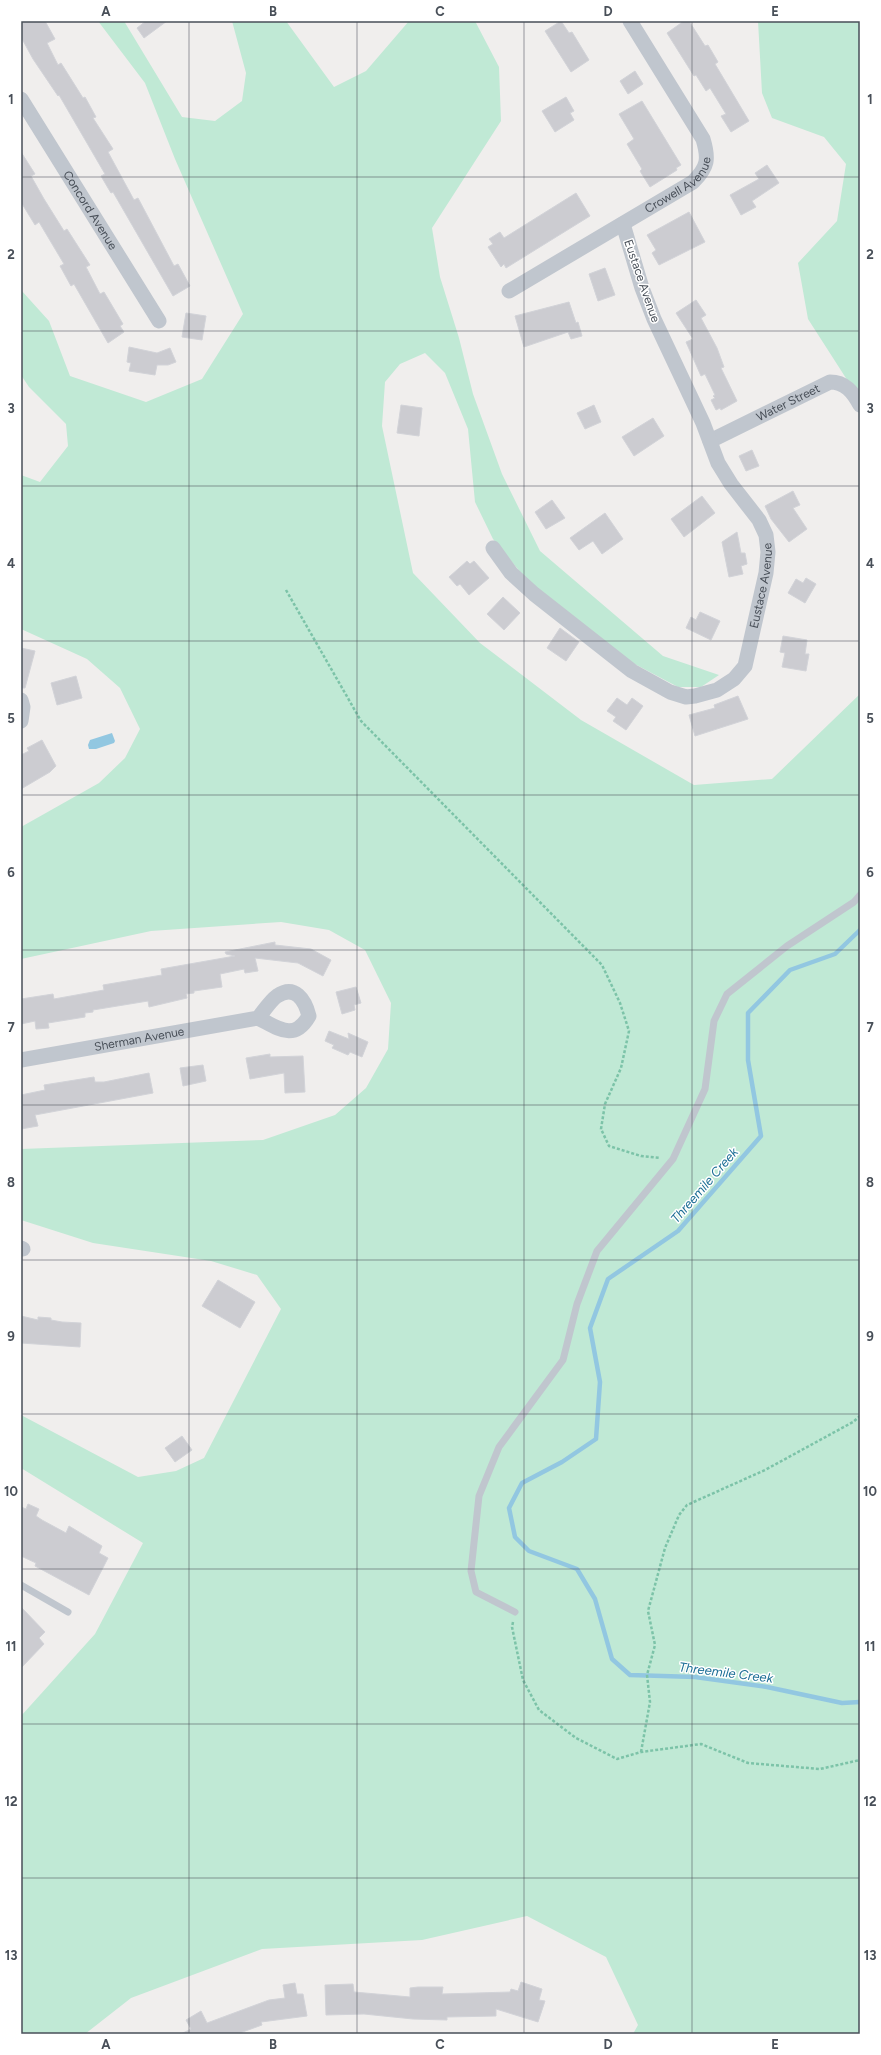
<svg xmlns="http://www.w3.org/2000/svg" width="881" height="2055" viewBox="0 0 881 2055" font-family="Figtree,sans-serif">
<rect width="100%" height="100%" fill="#f0eeed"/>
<g fill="#c0e9d5">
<path d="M98,21H124L182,117L215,121L242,101L246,73L232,21H286L334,87L366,71L409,21H475L499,67L501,121L432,228L440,277L459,338L473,394L502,474L540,551L663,656L719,675L701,687H678L629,661L526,579L493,539L475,502L468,429L445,373L425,353L400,364L385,382L382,426L413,573L480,643L581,720L694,785L772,779L860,694V2034H633L638,2025L606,1957L527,1916L422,1940L262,1949L131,1998L85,2034H21V1716L95,1634L143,1543L21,1468V1415L138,1477L176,1471L204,1458L281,1309L257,1275L211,1261L93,1243L21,1220V1149L263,1140L335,1115L366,1088L388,1049L391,1003L365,950L329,930L281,922L151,931L21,959V827L99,783L125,758L140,729L120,688L87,659L21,629V475L40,482L68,446L66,424L29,387L21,375V290L49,321L70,376L146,402L202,379L243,314L175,159L145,83Z"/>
<path d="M758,21H860V400L808,319L798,263L837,221L846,164L824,137L772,118L762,93Z"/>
</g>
<path fill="#92c7e1" d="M112,733L115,741L114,743L96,749H89L88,745L90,740Z"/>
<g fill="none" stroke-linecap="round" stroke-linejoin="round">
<path stroke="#92c7e1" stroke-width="4.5" d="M860,930L835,954L790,970L748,1013V1060L761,1136L678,1231L608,1279L590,1328L600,1382L596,1439L562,1462L522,1483L509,1508L515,1537L529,1551L577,1569L595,1599L612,1659L630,1675L695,1677L767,1687L842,1703L860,1702"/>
</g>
<g fill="#ccccd1" stroke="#d2d3d8">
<path d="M21,21H45L55,39L47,43L58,65L61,63L83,98L85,97L96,117L93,118L113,149L108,152L134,200L138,198L174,266L178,264L190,286L173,296L113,192L111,193L108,188L101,176L105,174L59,95L58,96L33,59L21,37Z"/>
<path d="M146,21H167L144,38L137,28Z"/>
<path d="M561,21L569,33L572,32L589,60L571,72L545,31Z"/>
<path d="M684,21H689L705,46L708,45L718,62L715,64L749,121L731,132L721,116L726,114L710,88L706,91L696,75L694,76L667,33Z"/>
<path d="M635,71L643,84L628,94L620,81Z"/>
<path d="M566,97L574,111L570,113L574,120L555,132L542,111Z"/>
<path d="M642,101L681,165L676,168L677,170L650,187L640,171L642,169L627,144L634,139L619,114Z"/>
<path d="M21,152L35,174L31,176L44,199L64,231L67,229L90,265L86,267L100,294L104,292L123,324L120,326L124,332L108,343L74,284L71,286L60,266L64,264L39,222L35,225L21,202Z"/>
<path d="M767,165L779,183L752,201L756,207L741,215L730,195L759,179L755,173Z"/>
<path d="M576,193L590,216L506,268L504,264L501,267L488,247L493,244L489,239L500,232L504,238Z"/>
<path d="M689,212L705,242L659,265L652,253L656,250L647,235Z"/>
<path d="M605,268L615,295L598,301L589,274Z"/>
<path d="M696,300L706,315L701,318L717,348L724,367L721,368L737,401L721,410L720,408L716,410L711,400L715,398L713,396L715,395L705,374L701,376L686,342L693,339L676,313Z"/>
<path d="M569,302L576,323L578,322L582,336L571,339L568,332L524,347L515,316Z"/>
<path d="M186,313L206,316L202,340L182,337Z"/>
<path d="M129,347L157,353L170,348L176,362L168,365H157L155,375L129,371L131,363L127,362Z"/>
<path d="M401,405L422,408L419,436L397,433Z"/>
<path d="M594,405L601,422L585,429L577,413Z"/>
<path d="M653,418L664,436L634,456L622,437Z"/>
<path d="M752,450L759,466L746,471L739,456Z"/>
<path d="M793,491L800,505L793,508L807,529L789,542L771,519L765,506Z"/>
<path d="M702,496L715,513L684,537L671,519Z"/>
<path d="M552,500L565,518L546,529L535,512Z"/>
<path d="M605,513L623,539L602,554L593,541L579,550L570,538Z"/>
<path d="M737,532L741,553H745L747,564L741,566L743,574L729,577L722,542Z"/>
<path d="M467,561L470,564L474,561L489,578L469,595L460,584L457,586L449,577Z"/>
<path d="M806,578L816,584L805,603L788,593L796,579L803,583Z"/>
<path d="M503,597L520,613L504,630L487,614Z"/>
<path d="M700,612L720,621L711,640L686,628L691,617L696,620Z"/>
<path d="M560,628L579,642L566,661L547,648Z"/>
<path d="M783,636L807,640L805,654H809L806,671L782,667L785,653L780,652Z"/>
<path d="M21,648L35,651L25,688H21Z"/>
<path d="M76,676L82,698L57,705L51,683Z"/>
<path d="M738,696L748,719L695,736L689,715L715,708L714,705Z"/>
<path d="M617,698L627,705L632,698L643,706L626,730L613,721L616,717L607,711Z"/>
<path d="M42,740L56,766L50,772L21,789V755L29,751L27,748Z"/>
<path d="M275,942V945L311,949L331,960L323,976L298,963L255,958L258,971L245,973L244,969L220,974L222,987L194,991V993L186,994L187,998L149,1007L148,1001L93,1010V1012L85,1013V1017L48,1023L49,1028L36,1029L35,1021L21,1024V999L53,994L54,999L104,990L103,985L162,975L161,969L235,956L226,954L225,952Z"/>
<path d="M356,987L361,1003L354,1005L355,1010L342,1014L336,992Z"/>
<path d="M329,1031L349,1039L348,1033L368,1042L362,1057L350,1052L348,1055L332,1048L334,1045L325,1041Z"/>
<path d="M270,1054V1057L303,1056L305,1092L285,1093L284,1073L250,1079L246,1058Z"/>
<path d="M203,1065L206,1081L183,1086L180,1068Z"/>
<path d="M149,1073L153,1093L35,1115L38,1126L21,1129V1095L45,1090L44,1085L94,1077L95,1082H104Z"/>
<path d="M218,1280L255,1302L240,1328L202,1306Z"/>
<path d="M21,1316L38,1320V1317L51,1318V1320L62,1322L81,1323L80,1347L21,1343Z"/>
<path d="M182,1436L192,1450L175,1462L165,1448Z"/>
<path d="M28,1504L39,1509L36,1516L42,1520L66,1533L69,1526L102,1546L99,1553L108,1558L89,1595L35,1566L36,1563L21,1556V1507L26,1509Z"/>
<path d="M21,1607L45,1632L39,1638L44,1644L21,1668Z"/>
<path d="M521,1982L542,1989L539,2000L545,2001L538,2022L496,2009V2016L447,2017V2020L413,2019L364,2014L326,2015L325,1985L353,1984L354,1992L410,1997V1988L418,1987H443L442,1994L510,1992L511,1989L518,1991Z"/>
<path d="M295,1983L297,1994H303L307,2016L261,2022L262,2025L237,2034H181L191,2029L186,2020L201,2011L207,2023L269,2000L285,1998L283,1985Z"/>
</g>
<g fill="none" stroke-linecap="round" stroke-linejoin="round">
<g stroke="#7cc3a8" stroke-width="2.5" stroke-dasharray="3 2" stroke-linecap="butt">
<path d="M286,590L361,721L602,965L620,1003L629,1031L621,1068L605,1104L601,1129L609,1146L641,1156L660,1158"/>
<path d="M513,1622L512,1627L523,1680L539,1710L576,1738L617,1759L641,1752L701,1744L748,1763L820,1769L860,1760"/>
<path d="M641,1752L650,1702L647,1675L655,1645L648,1611L665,1548L679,1515L687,1505L765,1470L853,1422L860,1416"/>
</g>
<g stroke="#c0c6ce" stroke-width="7">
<path d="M21,1585L68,1612"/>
<path d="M515,1612L476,1592L471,1571L479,1496L499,1447L563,1360L577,1304L597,1251L673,1159L705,1089L714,1021L727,994L787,946L854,902L860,895"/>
</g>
<g stroke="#c0c6ce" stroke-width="15">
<path id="s1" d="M21,99L159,321"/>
<path id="s2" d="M509,291L693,182C708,167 709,159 703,139L630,21"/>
<path id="s3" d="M710,441L830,382C845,382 853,392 860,405"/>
<path id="s4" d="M493,548L511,573L534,594L632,671L670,692L686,697L695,696L717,690L734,679L745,666L766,573L768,552L766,535L759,520L731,484L718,463L703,423L654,319L642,288L623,224"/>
<path d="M21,700L23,707L21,721"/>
<path id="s5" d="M21,1060L258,1018C278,1028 294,1042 309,1016C305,1000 295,984 277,996C270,1001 264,1011 258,1018"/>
<path d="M21,1248L23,1249"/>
</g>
</g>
<path fill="none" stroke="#484f58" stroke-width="1" stroke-opacity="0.55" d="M189,21V2034M357,21V2034M524,21V2034M692,21V2034M21,177H860M21,331H860M21,486H860M21,641H860M21,795H860M21,950H860M21,1105H860M21,1260H860M21,1414H860M21,1569H860M21,1724H860M21,1878H860"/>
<g text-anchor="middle" stroke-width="3" stroke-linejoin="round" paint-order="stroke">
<g font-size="12" fill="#484f58" stroke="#fff">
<text dy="4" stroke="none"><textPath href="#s2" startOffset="201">Crowell Avenue</textPath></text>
<text dy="4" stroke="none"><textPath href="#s1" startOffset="131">Concord Avenue</textPath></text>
<text transform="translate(642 281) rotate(71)" y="4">Eustace Avenue</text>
<text dy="4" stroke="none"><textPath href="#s3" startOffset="87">Water Street</textPath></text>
<text dy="4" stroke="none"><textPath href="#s4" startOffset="398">Eustace Avenue</textPath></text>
<text dy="4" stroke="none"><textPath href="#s5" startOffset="120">Sherman Avenue</textPath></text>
</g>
<g font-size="13" font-style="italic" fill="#1d6f96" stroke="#fff">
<text transform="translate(704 1185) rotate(-49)" y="5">Threemile Creek</text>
<text transform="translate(726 1672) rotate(7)" y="5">Threemile Creek</text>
</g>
</g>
<rect width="881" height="2055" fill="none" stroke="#ffffff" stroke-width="44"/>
<rect x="22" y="22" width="837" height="2011" fill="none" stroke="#484f58" stroke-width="1.5"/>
<g font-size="13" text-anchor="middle" font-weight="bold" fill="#484f58">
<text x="106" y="16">A</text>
<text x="273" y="16">B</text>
<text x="440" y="16">C</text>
<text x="608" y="16">D</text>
<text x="775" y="16">E</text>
<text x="11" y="104">1</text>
<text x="870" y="104">1</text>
<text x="11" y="259">2</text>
<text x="870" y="259">2</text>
<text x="11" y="413">3</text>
<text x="870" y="413">3</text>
<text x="11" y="568">4</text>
<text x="870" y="568">4</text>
<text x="11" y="723">5</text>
<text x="870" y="723">5</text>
<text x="11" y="877">6</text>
<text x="870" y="877">6</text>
<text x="11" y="1032">7</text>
<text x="870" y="1032">7</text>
<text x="11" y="1187">8</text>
<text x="870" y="1187">8</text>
<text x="11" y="1341">9</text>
<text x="870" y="1341">9</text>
<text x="11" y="1496">10</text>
<text x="870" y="1496">10</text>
<text x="11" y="1651">11</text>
<text x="870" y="1651">11</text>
<text x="11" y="1806">12</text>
<text x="870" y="1806">12</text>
<text x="11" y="1960">13</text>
<text x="870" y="1960">13</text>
<text x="106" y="2049">A</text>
<text x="273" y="2049">B</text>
<text x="440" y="2049">C</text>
<text x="608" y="2049">D</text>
<text x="775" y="2049">E</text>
</g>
</svg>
